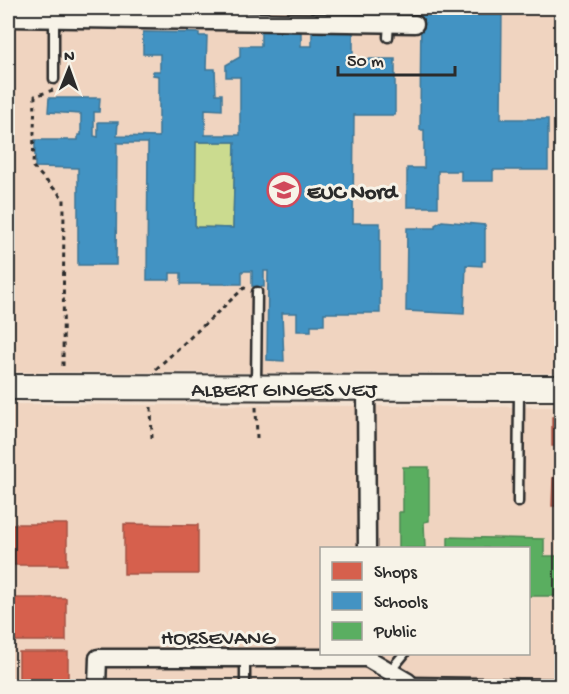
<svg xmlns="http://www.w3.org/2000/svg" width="569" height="694" viewBox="0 0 569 694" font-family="'Gochi Hand',sans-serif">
<rect width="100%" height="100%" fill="#f3e1d1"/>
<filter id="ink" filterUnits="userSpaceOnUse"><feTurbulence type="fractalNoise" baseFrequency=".0167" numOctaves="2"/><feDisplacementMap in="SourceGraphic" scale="12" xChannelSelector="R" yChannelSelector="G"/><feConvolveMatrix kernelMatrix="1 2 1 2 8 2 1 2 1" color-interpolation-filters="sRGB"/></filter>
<g filter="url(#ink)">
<g fill="#f0d4c0" fill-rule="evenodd">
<path d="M8,8H561V373L8,372Z"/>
<path d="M8,404L561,407V686H8ZM322,548H528V654H322Z"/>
</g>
<path fill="#cbdb8f" stroke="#7b835d" stroke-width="1.5" d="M196,142H235L233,228L195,227Z"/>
<g fill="#d6604d" stroke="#a35043" stroke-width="1.5">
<rect x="552" y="417" width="10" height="29"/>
<path d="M553,478H562V506H552Z"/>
<rect x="8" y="524" width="59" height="41"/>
<path d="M124,524L198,525V574H124Z"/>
<rect x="8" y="598" width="58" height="43"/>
<rect x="19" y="652" width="49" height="28"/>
<rect x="8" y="681" width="8" height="5"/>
</g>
<g fill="#4393c3" stroke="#3c7495" stroke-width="1.5" fill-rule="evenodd">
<rect x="159" y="8" width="51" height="1"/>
<path d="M421,8H502L501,119H548V170H493V181H461V171H438V207H407V168H424V130H420Z"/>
<path d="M261,31L301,32V46H312V31H353V59H395V115H354L353,223H380V313H324V325H311V331H297V313H282L284,361L267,360L268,271H264V287L252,286V271H242V284H181V273H170V280H147L148,143H117L116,265H78V168L35,167V140H78V135H81V114L48,112L49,98H100L99,112H94V136L98,137V122H118L117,136L159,137V76L153,75V71H160V54H143V32L199,33V36H207L206,69H215L216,94H222V110L205,109V135H240V77H226V65L240,57V46H261ZM196,142H235L233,228L195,227Z"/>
<path d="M442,221L485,225V261H482V266L466,265L464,314L406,311L407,228H435V225Z"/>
</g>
<g fill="#5aae61" stroke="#4c8751" stroke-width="1.5">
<path d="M403,467H429V521L424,522L425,548H399V512H403Z"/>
<path d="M448,537L544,539V556H562V596H528V548H448Z"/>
</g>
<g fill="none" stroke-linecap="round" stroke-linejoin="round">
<defs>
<g id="lane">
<path d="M224,8V21"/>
<path d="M54,19V79"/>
<path d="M388,37L389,24"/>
<path d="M256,385L257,292"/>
<path d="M518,502L519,391"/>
<path d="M245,658V686"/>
<path d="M390,671L404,654"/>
<path d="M408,682L562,684"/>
</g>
<g id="street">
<path d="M8,18L415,24"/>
<path d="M366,388L367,548"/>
<path d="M367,658L408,682"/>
<path d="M97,686L98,658H367V654"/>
</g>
<path id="secondary" d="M8,387L562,388"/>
</defs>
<use href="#lane" stroke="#2b2b2b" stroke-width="13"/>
<use href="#street" stroke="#2b2b2b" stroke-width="21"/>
<use href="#secondary" stroke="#2b2b2b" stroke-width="28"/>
<g stroke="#2b2b2b" stroke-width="3" stroke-dasharray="4.5 4.5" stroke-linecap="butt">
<path d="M53,90L35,96L33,167L64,199L63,368"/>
<path d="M156,369L244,288L247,289"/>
<path d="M151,407L152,438"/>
<path d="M256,407L257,438"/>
</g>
<use href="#lane" stroke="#f7f3e8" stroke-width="8"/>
<use href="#street" stroke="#f7f3e8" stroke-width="16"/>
<use href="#secondary" stroke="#f7f3e8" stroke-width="24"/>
</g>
</g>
<defs>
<symbol id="school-ring" viewBox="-11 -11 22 22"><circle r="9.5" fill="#f7f3e8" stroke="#d1495b" stroke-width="1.5"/><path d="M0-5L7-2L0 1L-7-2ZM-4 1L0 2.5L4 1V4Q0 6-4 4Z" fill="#d1495b"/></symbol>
</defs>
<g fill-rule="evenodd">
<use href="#school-ring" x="265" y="171" width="38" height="38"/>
</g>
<g text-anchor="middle" stroke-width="6" stroke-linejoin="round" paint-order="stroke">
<g font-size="22" font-weight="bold" fill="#2b2b2b" stroke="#f7f3e8" text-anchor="start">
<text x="307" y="198">EUC Nord</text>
</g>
<g font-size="22" fill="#2b2b2b" stroke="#f7f3e8">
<text x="284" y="396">ALBERT GINGES VEJ</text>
<text x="218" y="644">HORSEVANG</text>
</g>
</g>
<rect width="569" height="694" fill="none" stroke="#f7f3e8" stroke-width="30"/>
<rect x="15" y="15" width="539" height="664" fill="none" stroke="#2b2b2b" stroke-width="2" filter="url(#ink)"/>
<rect x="320" y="547" width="210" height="108" fill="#f7f3e8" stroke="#a5a39c" stroke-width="1.5"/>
<rect x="332" y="562" width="30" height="18" fill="#d6604d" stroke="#a5a39c" stroke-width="1.5"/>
<text x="374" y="577" font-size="18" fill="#2b2b2b">Shops</text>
<rect x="332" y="592" width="30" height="18" fill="#4393c3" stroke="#a5a39c" stroke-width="1.5"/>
<text x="374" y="607" font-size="18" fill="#2b2b2b">Schools</text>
<rect x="332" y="622" width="30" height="18" fill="#5aae61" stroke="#a5a39c" stroke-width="1.5"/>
<text x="374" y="637" font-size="18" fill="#2b2b2b">Public</text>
<g transform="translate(69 69) rotate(1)" stroke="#f7f3e8" stroke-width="4.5" paint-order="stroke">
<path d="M0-4.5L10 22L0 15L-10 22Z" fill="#2b2b2b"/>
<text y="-9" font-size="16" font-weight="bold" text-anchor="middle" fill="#2b2b2b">N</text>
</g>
<path d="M338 66v9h117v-9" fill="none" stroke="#2b2b2b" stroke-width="3"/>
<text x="347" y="66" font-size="18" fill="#2b2b2b" stroke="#f7f3e8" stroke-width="4.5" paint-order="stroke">50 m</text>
</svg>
